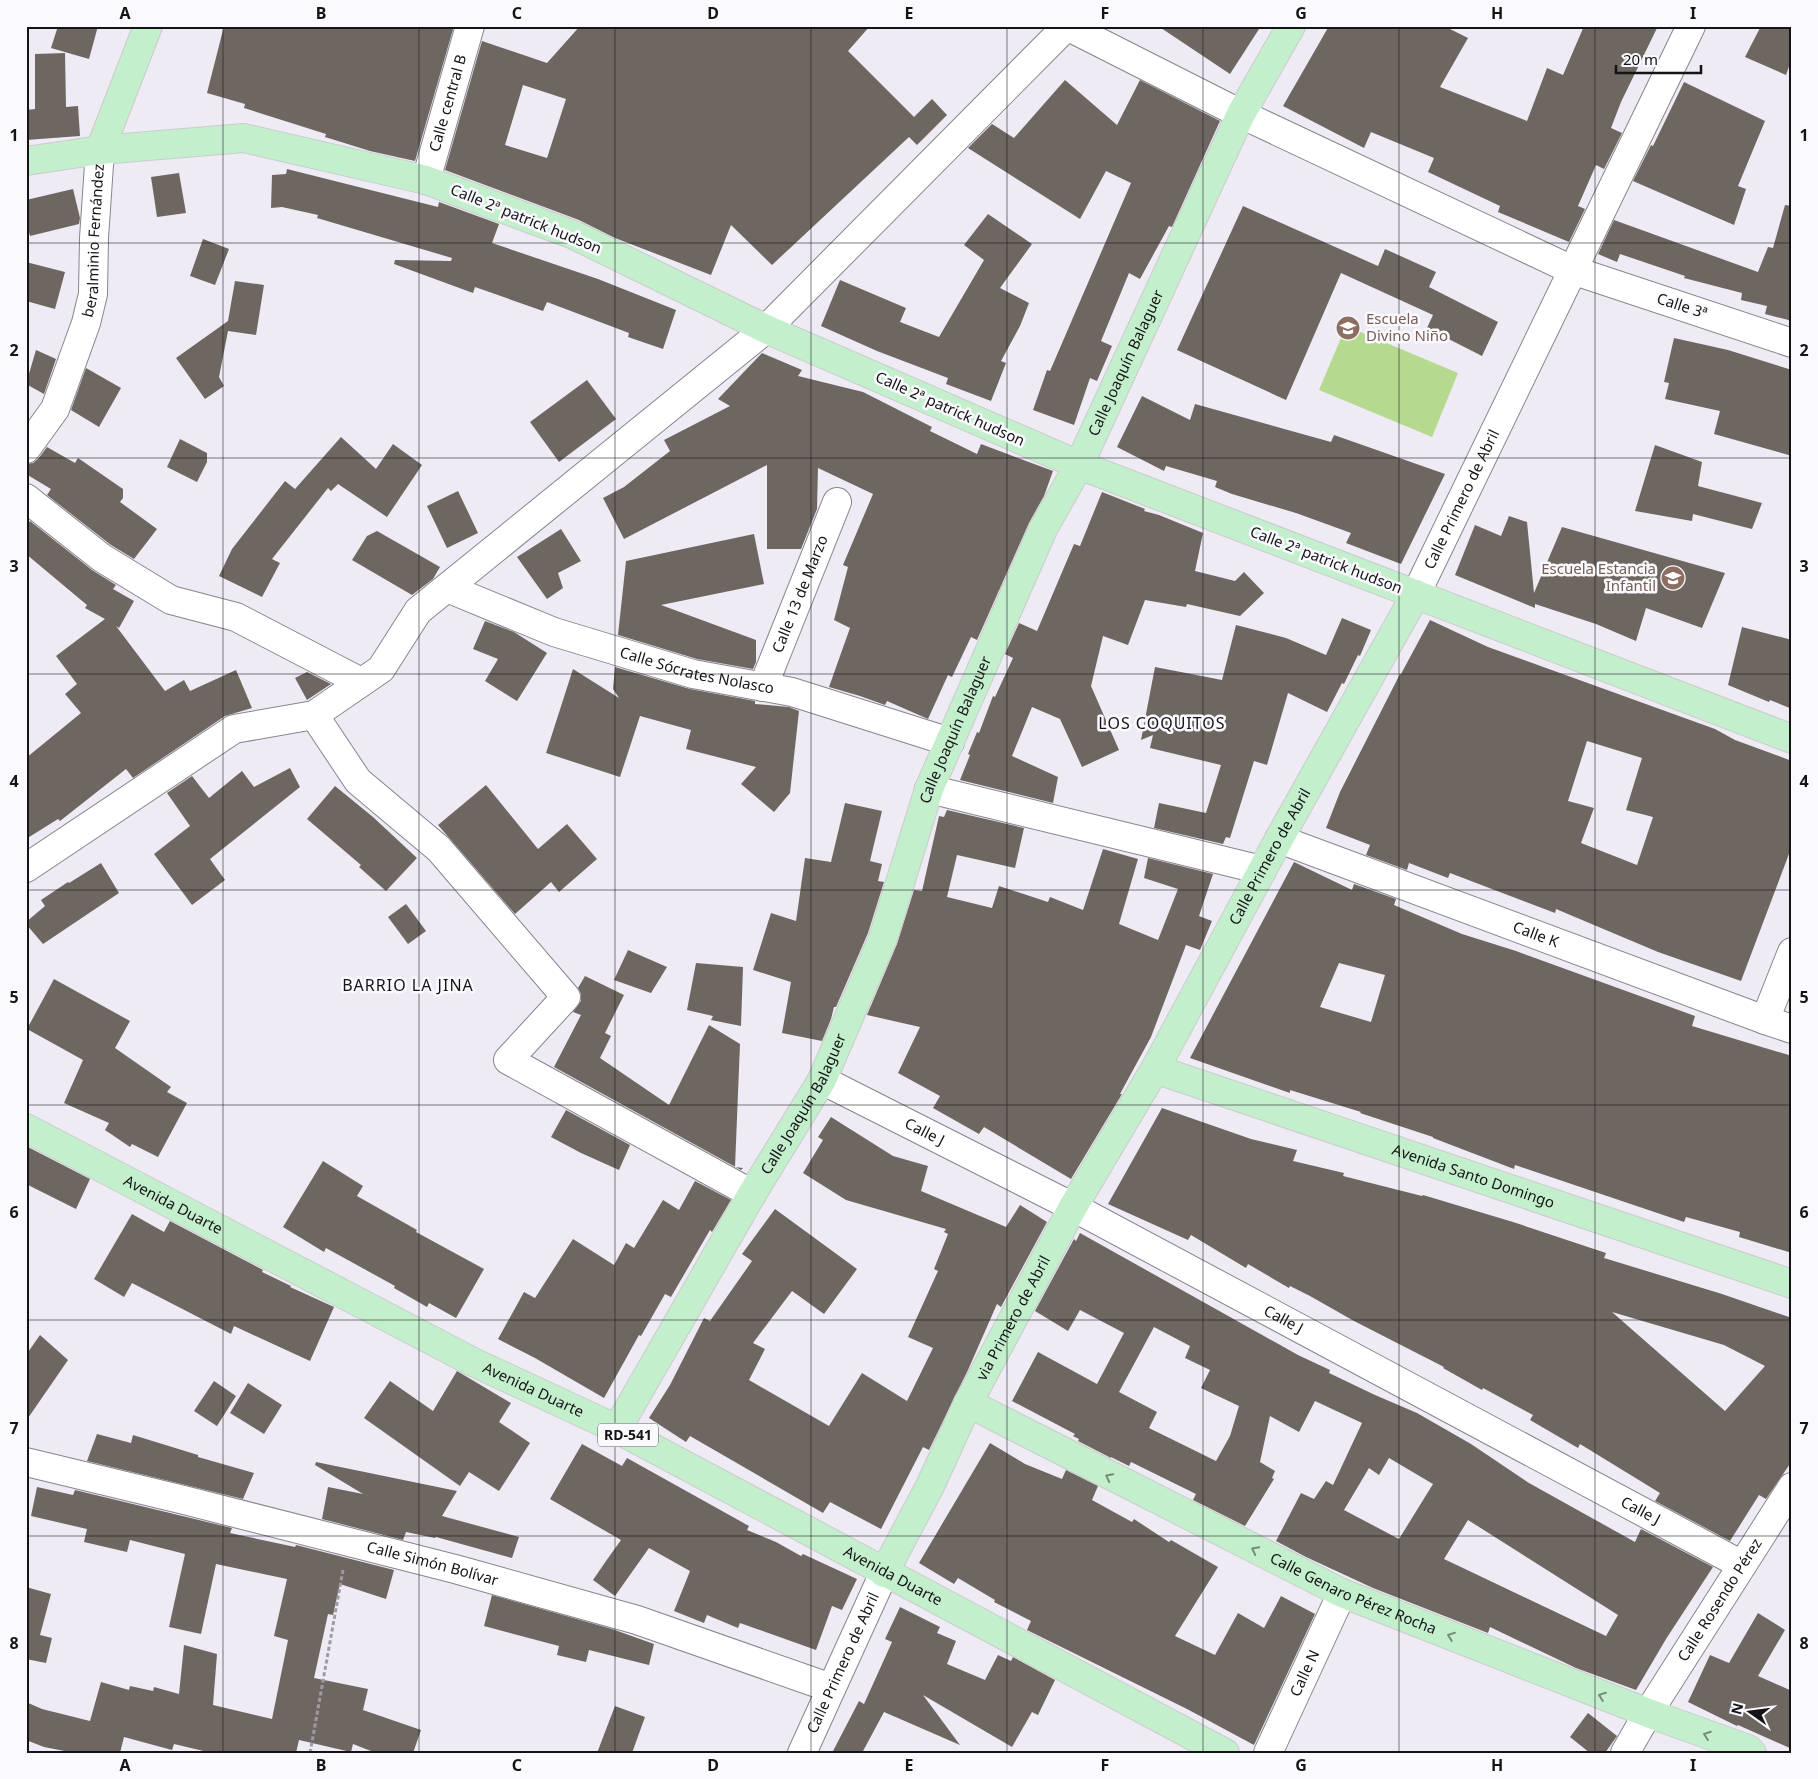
<svg xmlns="http://www.w3.org/2000/svg" width="1818" height="1779" viewBox="0 0 1818 1779" font-family="'Noto Sans',sans-serif">
<rect width="100%" height="100%" fill="#eeebf5"/>
<path fill="#b5d98e" d="M1346,326L1458,373L1432,437L1319,390Z"/>
<g fill="#6e6761" fill-rule="evenodd">
<path d="M58,26H98L89,59L51,48Z"/>
<path d="M224,26H454L415,161L370,151L325,137L326,134L244,108L245,104L207,93Z"/>
<path d="M580,26H870L848,51L914,117L932,99L947,115L917,145L909,137L772,265L731,225L711,275L615,238L579,220L445,170L482,41L547,63ZM523,85L566,99L547,158L505,145Z"/>
<path d="M1158,26H1261L1230,74Z"/>
<path d="M1329,26H1444L1468,38L1440,87L1527,121L1547,68L1563,75L1584,26H1658L1621,102L1611,128L1622,133L1604,169L1596,165L1578,206L1585,209L1569,242L1498,212L1500,206L1428,172L1434,158L1371,132L1364,148L1283,106Z"/>
<path d="M1761,26H1792V58L1786,75L1745,57Z"/>
<path d="M65,53L66,107L78,106L80,136L26,140V110L35,109V54Z"/>
<path d="M1065,80L1117,125L1140,80L1220,121L1172,227L1169,226L1140,279L1129,273L1101,341L1112,346L1097,381L1090,378L1074,425L1033,410L1047,370L1050,371L1131,183L1106,171L1080,219L968,148L992,124L1014,138Z"/>
<path d="M1684,82L1765,121L1738,186L1746,189L1734,225L1633,181L1651,145L1653,146Z"/>
<path d="M287,169L438,207L439,202L499,224L492,243L598,279L676,310L663,349L628,337L629,333L547,302L543,311L475,287L473,293L394,264L395,260L451,261L452,258L317,218L318,215L282,207L271,208L272,175L286,174Z"/>
<path d="M179,173L186,213L157,217L151,177Z"/>
<path d="M73,189L80,218L79,224L30,236L26,221V200Z"/>
<path d="M1785,205L1792,206V321L1765,314L1767,306L1741,300L1742,293L1684,278L1685,276L1620,254L1617,262L1598,254L1614,220L1758,272L1768,247L1773,248Z"/>
<path d="M1243,206L1378,266L1385,249L1436,272L1429,287L1498,322L1482,356L1427,328L1433,315L1341,273L1286,400L1177,350Z"/>
<path d="M988,214L1032,244L1000,288L1029,303L1020,326L1001,361L1006,363L991,401L946,384L948,378L877,351L821,326L840,280L906,308L900,322L939,337L984,260L964,245Z"/>
<path d="M203,239L229,249L215,285L190,276Z"/>
<path d="M26,262L65,272L55,309L26,301Z"/>
<path d="M235,281L264,285L256,335L228,331L219,377L224,386L205,399L176,358L228,321Z"/>
<path d="M1674,338L1728,350L1792,370V456L1714,434L1720,411L1665,399L1669,383L1664,382Z"/>
<path d="M36,350L56,359L44,394L26,384Z"/>
<path d="M762,353L802,370L798,376L863,392L932,427L930,431L977,454L981,444L1053,471L1044,496L1029,523L977,640L971,637L952,677L948,675L928,719L887,701L885,705L860,696L829,687L850,628L834,620L848,567L843,565L873,494L818,468L817,509L801,549H767V465L624,539L603,498L624,487L670,451L664,440L730,406L718,399Z"/>
<path d="M86,368L121,388L99,427L71,410Z"/>
<path d="M587,380L616,419L559,462L530,422Z"/>
<path d="M1142,396L1190,420L1195,404L1331,442L1334,435L1445,474L1401,564L1346,543L1351,533L1296,513L1232,494L1215,487L1217,481L1166,466L1164,471L1117,447Z"/>
<path d="M341,437L376,469L393,444L422,465L387,517L338,484L331,491L328,488L272,559L280,563L262,597L219,576L232,549L285,481L295,489Z"/>
<path d="M180,439L207,453V462L197,482L167,467Z"/>
<path d="M1655,445L1702,462L1698,486L1762,503L1752,529L1693,514L1692,521L1635,511Z"/>
<path d="M47,447L75,463L78,458L123,489V498L120,502L157,529L134,559L111,545L47,495L51,489L26,474V464L33,463L38,459Z"/>
<path d="M458,491L478,533L447,548L427,506Z"/>
<path d="M1102,492L1145,509L1144,511L1159,515L1203,533L1195,571L1235,581L1244,572L1264,593L1240,616L1187,604L1186,607L1145,600L1128,645L1103,636L1091,686L1119,750L1082,767L1060,719L1032,707L1012,756L1058,777L1053,803L960,780L970,755L968,754L977,732L979,733L993,696L995,697L1013,658L1005,654L1019,623L1037,631L1074,544L1080,546Z"/>
<path d="M1509,516L1527,522L1534,593L1562,527L1725,573L1702,628L1646,608L1636,641L1596,624L1535,604V608L1455,575L1475,525L1501,536Z"/>
<path d="M30,521L92,570L116,585L113,589L134,601L119,628L116,626L165,691L184,680L190,691L236,670L252,708L225,716L133,778L126,769L60,821L58,819L26,839V758L81,713L65,694L77,684L56,656L105,619L85,608L87,605L26,554V526Z"/>
<path d="M561,529L581,561L558,573L563,588L547,599L517,557Z"/>
<path d="M377,531L440,567L433,579L412,595L352,560L367,536Z"/>
<path d="M754,534L764,584L661,605L756,640V662L753,669L697,659L618,635L626,561Z"/>
<path d="M1342,618L1371,630L1360,656L1358,655L1344,684L1342,683L1327,712L1288,693L1267,765L1254,761L1230,838L1226,837L1223,844L1154,828L1159,803L1206,813L1221,765L1150,748L1153,735L1141,740L1155,667L1222,680L1236,625L1286,638L1326,655Z"/>
<path d="M1430,620L1488,647L1715,729L1735,740L1792,761V846L1741,981L1658,952L1556,909L1555,913L1450,873L1448,878L1409,863L1407,870L1366,855L1370,845L1326,828L1340,792L1400,674H1401ZM1587,741L1642,758L1626,810L1653,817L1637,865L1581,843L1594,808L1568,801Z"/>
<path d="M485,621L514,632L547,653L517,701L485,681L498,659L473,649Z"/>
<path d="M1742,627L1792,640V709L1770,700L1769,702L1728,685Z"/>
<path d="M615,667L690,689L755,701V704L789,707L799,711L790,793L774,812L741,784L756,767L686,749L691,730L640,716L620,777L546,753L573,669L619,698L613,689Z"/>
<path d="M307,672L331,684L307,700L295,678Z"/>
<path d="M290,768L300,787L210,859L225,880L192,905L154,854L190,826L167,793L192,776L209,798L242,771L254,787Z"/>
<path d="M486,785L538,849L567,824L597,859L559,892L551,882L515,914L438,825Z"/>
<path d="M335,786L373,817L417,858L386,891L359,867L361,865L307,819Z"/>
<path d="M845,803L882,811L870,861L882,864L878,881L884,882L868,933L836,1007H834L831,1019L822,1041L782,1033L791,982L753,970L771,913L796,921L805,858L831,862Z"/>
<path d="M947,810L1024,828L1015,868L957,855L947,897L992,908L999,886L1048,902L1050,897L1083,910L1103,849L1138,859L1119,924L1158,940L1178,889L1144,878L1148,858L1213,874L1199,916L1212,921L1200,950L1186,945L1151,1037L1120,1094H1122L1071,1179L984,1127L979,1134L933,1108L940,1096L898,1073L920,1027L867,1015L897,944L914,890L922,891L939,816L944,817Z"/>
<path d="M1294,862L1352,890L1354,884L1396,899L1394,905L1462,934L1516,951L1695,1016L1692,1026L1792,1056V1253L1739,1237L1740,1232L1686,1217L1684,1222L1515,1165L1514,1169L1433,1138V1137L1360,1113L1361,1112L1290,1090V1093L1190,1058ZM1339,963L1385,975L1371,1022L1320,1007Z"/>
<path d="M101,863L119,893L43,944L26,924V922L45,906L41,900L68,882L69,883Z"/>
<path d="M406,904L426,931L408,944L388,917Z"/>
<path d="M628,950L667,967L651,993L614,980Z"/>
<path d="M696,963L743,967L741,1026L711,1020L713,1016L687,1010Z"/>
<path d="M585,976L624,995L605,1033L611,1036L600,1058L669,1105L709,1025L740,1044L735,1167L743,1168L741,1170L554,1067L581,1015L573,1012L581,1001V994L578,988Z"/>
<path d="M54,979L130,1021L115,1048L171,1087L167,1092L187,1103L158,1157L132,1144L130,1147L105,1130L109,1123L64,1103L83,1060L27,1029Z"/>
<path d="M1162,1108L1251,1139L1297,1150L1293,1161L1344,1173L1343,1176L1422,1196L1423,1195L1513,1222L1606,1253L1604,1258L1722,1294L1792,1318V1461L1766,1499L1759,1495L1730,1541L1655,1501L1660,1493L1580,1444L1578,1448L1530,1420L1533,1415L1483,1388L1482,1390L1443,1368L1444,1367L1354,1321L1310,1296L1290,1286L1289,1288L1248,1264L1246,1268L1191,1235L1188,1240L1108,1204ZM1612,1312L1724,1345L1765,1366L1725,1411Z"/>
<path d="M566,1110L630,1145L619,1170L581,1153L551,1137Z"/>
<path d="M831,1117L893,1156L928,1166L921,1191L1006,1227L1020,1205L1047,1222L1001,1307L997,1304L968,1370L929,1450L923,1447L881,1529L830,1502L823,1513L690,1436L686,1442L649,1418L670,1385L704,1318L710,1321L752,1261L742,1254L775,1209L857,1269L824,1314L792,1291L753,1343L765,1349L749,1380L829,1426L862,1373L907,1401L933,1348L908,1337L938,1271L934,1269L948,1234L944,1232L946,1229L846,1200L803,1173L823,1140L818,1137Z"/>
<path d="M26,1146L90,1179L76,1209L26,1184Z"/>
<path d="M323,1161L363,1186L357,1196L417,1230L416,1232L484,1269L456,1318L429,1303L427,1307L394,1288L395,1286L326,1248L324,1252L283,1227Z"/>
<path d="M695,1181L731,1200L712,1232L710,1230L671,1297L665,1294L641,1336L639,1335L604,1398L535,1358L498,1339L524,1292L535,1298L573,1239L614,1265L626,1243L634,1248L663,1200L679,1210Z"/>
<path d="M132,1214L164,1232L170,1221L263,1270L262,1272L291,1286L290,1287L334,1307L310,1361L234,1326L231,1334L132,1283L124,1297L94,1279Z"/>
<path d="M1080,1233L1298,1355L1330,1370L1329,1373L1375,1395L1417,1413L1471,1444L1529,1483L1635,1542L1641,1529L1713,1567L1666,1639L1636,1690L1576,1668L1490,1627L1488,1633L1373,1588L1306,1557L1276,1541L1301,1493L1314,1499L1326,1481L1333,1485L1362,1423L1315,1401L1299,1432L1270,1416L1260,1462L1275,1471L1272,1478L1274,1479L1245,1526L1193,1500L1196,1494L1131,1462L1129,1466L1111,1457V1458L1078,1441L1079,1439L1073,1436L1075,1434L1012,1401L1038,1352L1097,1384L1124,1333L1080,1310L1068,1331L1035,1311L1074,1239L1076,1241ZM1154,1327L1190,1346L1185,1358L1210,1370L1201,1388L1239,1406L1230,1436L1216,1461L1149,1428L1157,1412L1119,1392ZM1389,1458L1433,1484L1399,1539L1344,1510L1369,1468L1379,1475ZM1468,1520L1618,1615L1606,1636L1444,1559Z"/>
<path d="M40,1335L68,1360L26,1421V1355Z"/>
<path d="M457,1371L511,1403L499,1422L530,1443L499,1491L469,1472L460,1486L364,1418L390,1381L433,1411Z"/>
<path d="M214,1381L236,1396L217,1426L194,1411Z"/>
<path d="M248,1383L282,1405L264,1434L230,1413Z"/>
<path d="M97,1434L131,1443L133,1435L198,1455V1457L254,1473L243,1499L87,1461Z"/>
<path d="M990,1443L1025,1464L1062,1479L1066,1470L1098,1486L1092,1500L1132,1522L1134,1519L1169,1542L1171,1540L1218,1567L1175,1636L1215,1655L1238,1613L1264,1628L1281,1596L1315,1614L1254,1745L1187,1709L1027,1630L1031,1621L994,1602L995,1600L958,1578L954,1584L919,1563Z"/>
<path d="M582,1444L622,1466L627,1458L749,1526L747,1530L776,1542L801,1556L803,1554L857,1579L842,1610L832,1606L816,1650L740,1623L738,1628L707,1615L704,1623L674,1611L690,1571L649,1548L615,1596L593,1580L606,1561H608H606L621,1540L550,1499Z"/>
<path d="M316,1462L457,1491L442,1516L519,1537L512,1558L436,1537L435,1538L406,1532L403,1540L322,1519L328,1487L363,1494L315,1465Z"/>
<path d="M37,1487L73,1495L75,1490L232,1528L230,1533L295,1547L296,1545L394,1570L386,1599L340,1584L333,1615L328,1614L314,1678L368,1689L363,1710L421,1730L413,1753H376L353,1744L351,1752L299,1740L296,1753H212L174,1744L172,1750L124,1737L120,1753H75L44,1747L26,1740V1702L42,1709L90,1721L101,1682L129,1690L130,1686L153,1691L154,1687L179,1694L184,1645L217,1654L213,1705L272,1719L288,1640L274,1636L287,1579L216,1564L201,1634L169,1627L185,1554L130,1540L127,1552L84,1542L87,1529L31,1516Z"/>
<path d="M26,1587L51,1594L40,1635L52,1638L46,1663L26,1659Z"/>
<path d="M492,1595L612,1629L654,1644L649,1665L589,1650L586,1662L557,1655L559,1646L484,1626Z"/>
<path d="M900,1607L940,1627L937,1633L956,1641L947,1664L985,1680L998,1655L1011,1661L1013,1657L1055,1680L1038,1715L1032,1712L1012,1747L923,1695L960,1745L884,1712L862,1753H832L859,1701L864,1704L892,1642L885,1639Z"/>
<path d="M1758,1613L1785,1630L1758,1676L1792,1691V1749L1738,1725L1737,1726L1688,1702L1710,1655L1729,1663Z"/>
<path d="M615,1706L645,1717L632,1753H597Z"/>
<path d="M1588,1713L1617,1736L1605,1753H1590L1570,1737Z"/>
</g>
<g fill="none" stroke-linecap="round" stroke-linejoin="round">
<defs>
<g id="minor">
<path id="s1" d="M426,180L470,26"/>
<path id="s2" d="M26,449L55,409L86,323L93,294L94,238L100,150"/>
<path d="M26,498L102,558L171,600L236,617L361,682"/>
<path id="s3" d="M447,588L554,632L693,674L792,692L950,742"/>
<path id="s4" d="M1416,594L1691,26"/>
<path id="s5" d="M763,687L837,502"/>
<path d="M314,715L358,781L439,849L566,997L508,1060L752,1194"/>
<path d="M929,789L1262,870"/>
<path id="s6" d="M1279,839L1765,1020L1792,1029"/>
<path d="M26,868L234,729L314,715L381,669L418,611L766,329L1067,26L1241,114L1572,270L1792,343"/>
<path d="M1765,1020L1792,952"/>
<path id="s7" d="M822,1080L1073,1207L1742,1565"/>
<path id="s8" d="M26,1462L184,1500L455,1569L637,1620L831,1688"/>
<path id="s9" d="M802,1753L884,1573"/>
<path id="s10" d="M1268,1753L1342,1593"/>
<path id="s11" d="M1625,1753L1648,1713L1792,1487"/>
</g>
<g id="major">
<path d="M100,150L148,26"/>
<path d="M26,161L100,150L244,138L426,180L574,235L766,329L1079,465L1792,739"/>
<path id="s12" d="M1155,1069L1792,1284"/>
<path id="s13" d="M26,1128L473,1362L617,1429L1225,1753"/>
<path id="s14" d="M968,1403L1342,1593L1648,1713L1748,1749L1752,1753"/>
<path id="s15" d="M617,1429L752,1194L822,1080L883,938L929,789L1043,529L1079,465L1241,114L1291,26"/>
<path id="s16" d="M884,1573L930,1486L968,1403L1073,1207L1155,1069L1279,839L1416,594"/>
</g>
</defs>
<use href="#minor" stroke="#87858d" stroke-width="30"/>
<use href="#major" stroke="#cbcbcc" stroke-width="30"/>
<path stroke="#9e9ba3" stroke-width="3" stroke-dasharray="4 2.5" stroke-linecap="butt" d="M310,1753L343,1570"/>
<use href="#minor" stroke="#fff" stroke-width="28"/>
<use href="#major" stroke="#c3efcc" stroke-width="28"/>
</g>
<defs><path id="oneway-chevron" d="M-2-3.5L2.5 0L-2 3.5" fill="none" stroke-width="1.6" stroke-linecap="round" stroke-linejoin="round" transform="scale(1.25)"/></defs>
<g stroke="#748c7a">
<use href="#oneway-chevron" transform="translate(1109 1477) rotate(-153)"/>
<use href="#oneway-chevron" transform="translate(1255 1550) rotate(-153)"/>
<use href="#oneway-chevron" transform="translate(1451 1636) rotate(-159)"/>
<use href="#oneway-chevron" transform="translate(1602 1696) rotate(-159)"/>
<use href="#oneway-chevron" transform="translate(1707 1735) rotate(-160)"/>
</g>
<path fill="none" stroke="#141316" stroke-width="1" stroke-opacity="0.55" d="M223,26V1753M419,26V1753M615,26V1753M811,26V1753M1007,26V1753M1203,26V1753M1399,26V1753M1595,26V1753M26,243H1792M26,458H1792M26,674H1792M26,890H1792M26,1105H1792M26,1320H1792M26,1536H1792"/>
<defs>
<symbol id="school-disc" viewBox="-11 -11 22 22"><circle r="9.5" fill="#8d6e63" stroke="#fafafe"/><path d="M0-5L7-2L0 1L-7-2ZM-4 1L0 2.5L4 1V4Q0 6-4 4Z" fill="#fff"/></symbol>
</defs>
<g fill-rule="evenodd">
<use href="#school-disc" x="1334" y="314" width="28" height="28"/>
<use href="#school-disc" x="1659" y="564" width="28" height="28"/>
</g>
<g text-anchor="middle" stroke-width="5" stroke-linejoin="round" paint-order="stroke">
<rect fill="#fafafe" stroke="#59585c" stroke-width="1" x="598" y="1423.5" width="60" height="23" rx="4"/>
<g font-size="14" font-weight="bold" fill="#141316">
<text x="628" y="1440">RD-541</text>
</g>
<g font-size="15" fill="#141316" stroke="#fafafe">
<text dy="5" stroke="none"><textPath href="#s1" startOffset="80">Calle central B</textPath></text>
<text transform="translate(526 219) rotate(22)" y="5">Calle 2ª patrick hudson</text>
<text dy="5" stroke="none"><textPath href="#s2" startOffset="224">beralminio Fernández</textPath></text>
<text transform="translate(1682 306) rotate(18)" y="5">Calle 3ª</text>
<text dy="5" stroke="none"><textPath href="#s15" startOffset="1185">Calle Joaquín Balaguer</textPath></text>
<text transform="translate(950 409) rotate(24)" y="5">Calle 2ª patrick hudson</text>
<text dy="5" stroke="none"><textPath href="#s4" startOffset="105">Calle Primero de Abril</textPath></text>
<text transform="translate(1326 560) rotate(21)" y="5">Calle 2ª patrick hudson</text>
<text dy="5" stroke="none"><textPath href="#s5" startOffset="100">Calle 13 de Marzo</textPath></text>
<text dy="5" stroke="none"><textPath href="#s3" startOffset="264">Calle Sócrates Nolasco</textPath></text>
<text dy="5" stroke="none"><textPath href="#s15" startOffset="780">Calle Joaquín Balaguer</textPath></text>
<text dy="5" stroke="none"><textPath href="#s16" startOffset="814">Calle Primero de Abril</textPath></text>
<text dy="5" stroke="none"><textPath href="#s6" startOffset="274">Calle K</textPath></text>
<text dy="5" stroke="none"><textPath href="#s15" startOffset="375">Calle Joaquín Balaguer</textPath></text>
<text dy="5" stroke="none"><textPath href="#s7" startOffset="115">Calle J</textPath></text>
<text dy="5" stroke="none"><textPath href="#s12" startOffset="336">Avenida Santo Domingo</textPath></text>
<text dy="5" stroke="none"><textPath href="#s13" startOffset="166">Avenida Duarte</textPath></text>
<text dy="5" stroke="none"><textPath href="#s16" startOffset="286">via Primero de Abril</textPath></text>
<text dy="5" stroke="none"><textPath href="#s7" startOffset="520">Calle J</textPath></text>
<text dy="5" stroke="none"><textPath href="#s13" startOffset="571">Avenida Duarte</textPath></text>
<text dy="5" stroke="none"><textPath href="#s7" startOffset="925">Calle J</textPath></text>
<text dy="5" stroke="none"><textPath href="#s8" startOffset="419">Calle Simón Bolívar</textPath></text>
<text dy="5" stroke="none"><textPath href="#s13" startOffset="976">Avenida Duarte</textPath></text>
<text dy="5" stroke="none"><textPath href="#s14" startOffset="430">Calle Genaro Pérez Rocha</textPath></text>
<text dy="5" stroke="none"><textPath href="#s11" startOffset="180">Calle Rosendo Pérez</textPath></text>
<text dy="5" stroke="none"><textPath href="#s9" startOffset="99">Calle Primero de Abril</textPath></text>
<text dy="5" stroke="none"><textPath href="#s10" startOffset="88">Calle N</textPath></text>
</g>
<g font-size="15" fill="#785e54" stroke="#fafafe" text-anchor="start">
<text x="1366" y="324">Escuela<tspan x="1366" dy="17">Divino Niño</tspan></text>
<text x="1656" y="574" text-anchor="end">Escuela Estancia<tspan x="1656" dy="17">Infantil</tspan></text>
</g>
<g font-size="16" letter-spacing="1" fill="#141316" stroke="#fafafe">
<text x="1162" y="729">LOS COQUITOS</text>
<text x="408" y="991">BARRIO LA JINA</text>
</g>
</g>
<rect width="1818" height="1779" fill="none" stroke="#fafafe" stroke-width="55"/>
<g transform="translate(1750 1712) rotate(284)" stroke="#fafafe" stroke-width="4" paint-order="stroke">
<path d="M0-4L9 19L0 12L-9 19Z" fill="#141316"/>
<text y="-8" font-size="14" font-weight="bold" text-anchor="middle" fill="#141316">N</text>
</g>
<path d="M1616 65v8h85v-8" fill="none" stroke="#141316" stroke-width="2.5"/>
<text x="1623" y="65" font-size="15" fill="#141316" stroke="#fafafe" stroke-width="4" paint-order="stroke">20 m</text>
<rect x="28" y="28" width="1762" height="1724" fill="none" stroke="#141316" stroke-width="2"/>
<g font-size="16" text-anchor="middle" font-weight="bold" fill="#141316">
<text x="125" y="19">A</text>
<text x="321" y="19">B</text>
<text x="517" y="19">C</text>
<text x="713" y="19">D</text>
<text x="909" y="19">E</text>
<text x="1105" y="19">F</text>
<text x="1301" y="19">G</text>
<text x="1497" y="19">H</text>
<text x="1693" y="19">I</text>
<text x="14" y="141">1</text>
<text x="1804" y="141">1</text>
<text x="14" y="356">2</text>
<text x="1804" y="356">2</text>
<text x="14" y="572">3</text>
<text x="1804" y="572">3</text>
<text x="14" y="787">4</text>
<text x="1804" y="787">4</text>
<text x="14" y="1003">5</text>
<text x="1804" y="1003">5</text>
<text x="14" y="1218">6</text>
<text x="1804" y="1218">6</text>
<text x="14" y="1434">7</text>
<text x="1804" y="1434">7</text>
<text x="14" y="1649">8</text>
<text x="1804" y="1649">8</text>
<text x="125" y="1771">A</text>
<text x="321" y="1771">B</text>
<text x="517" y="1771">C</text>
<text x="713" y="1771">D</text>
<text x="909" y="1771">E</text>
<text x="1105" y="1771">F</text>
<text x="1301" y="1771">G</text>
<text x="1497" y="1771">H</text>
<text x="1693" y="1771">I</text>
</g>
</svg>
